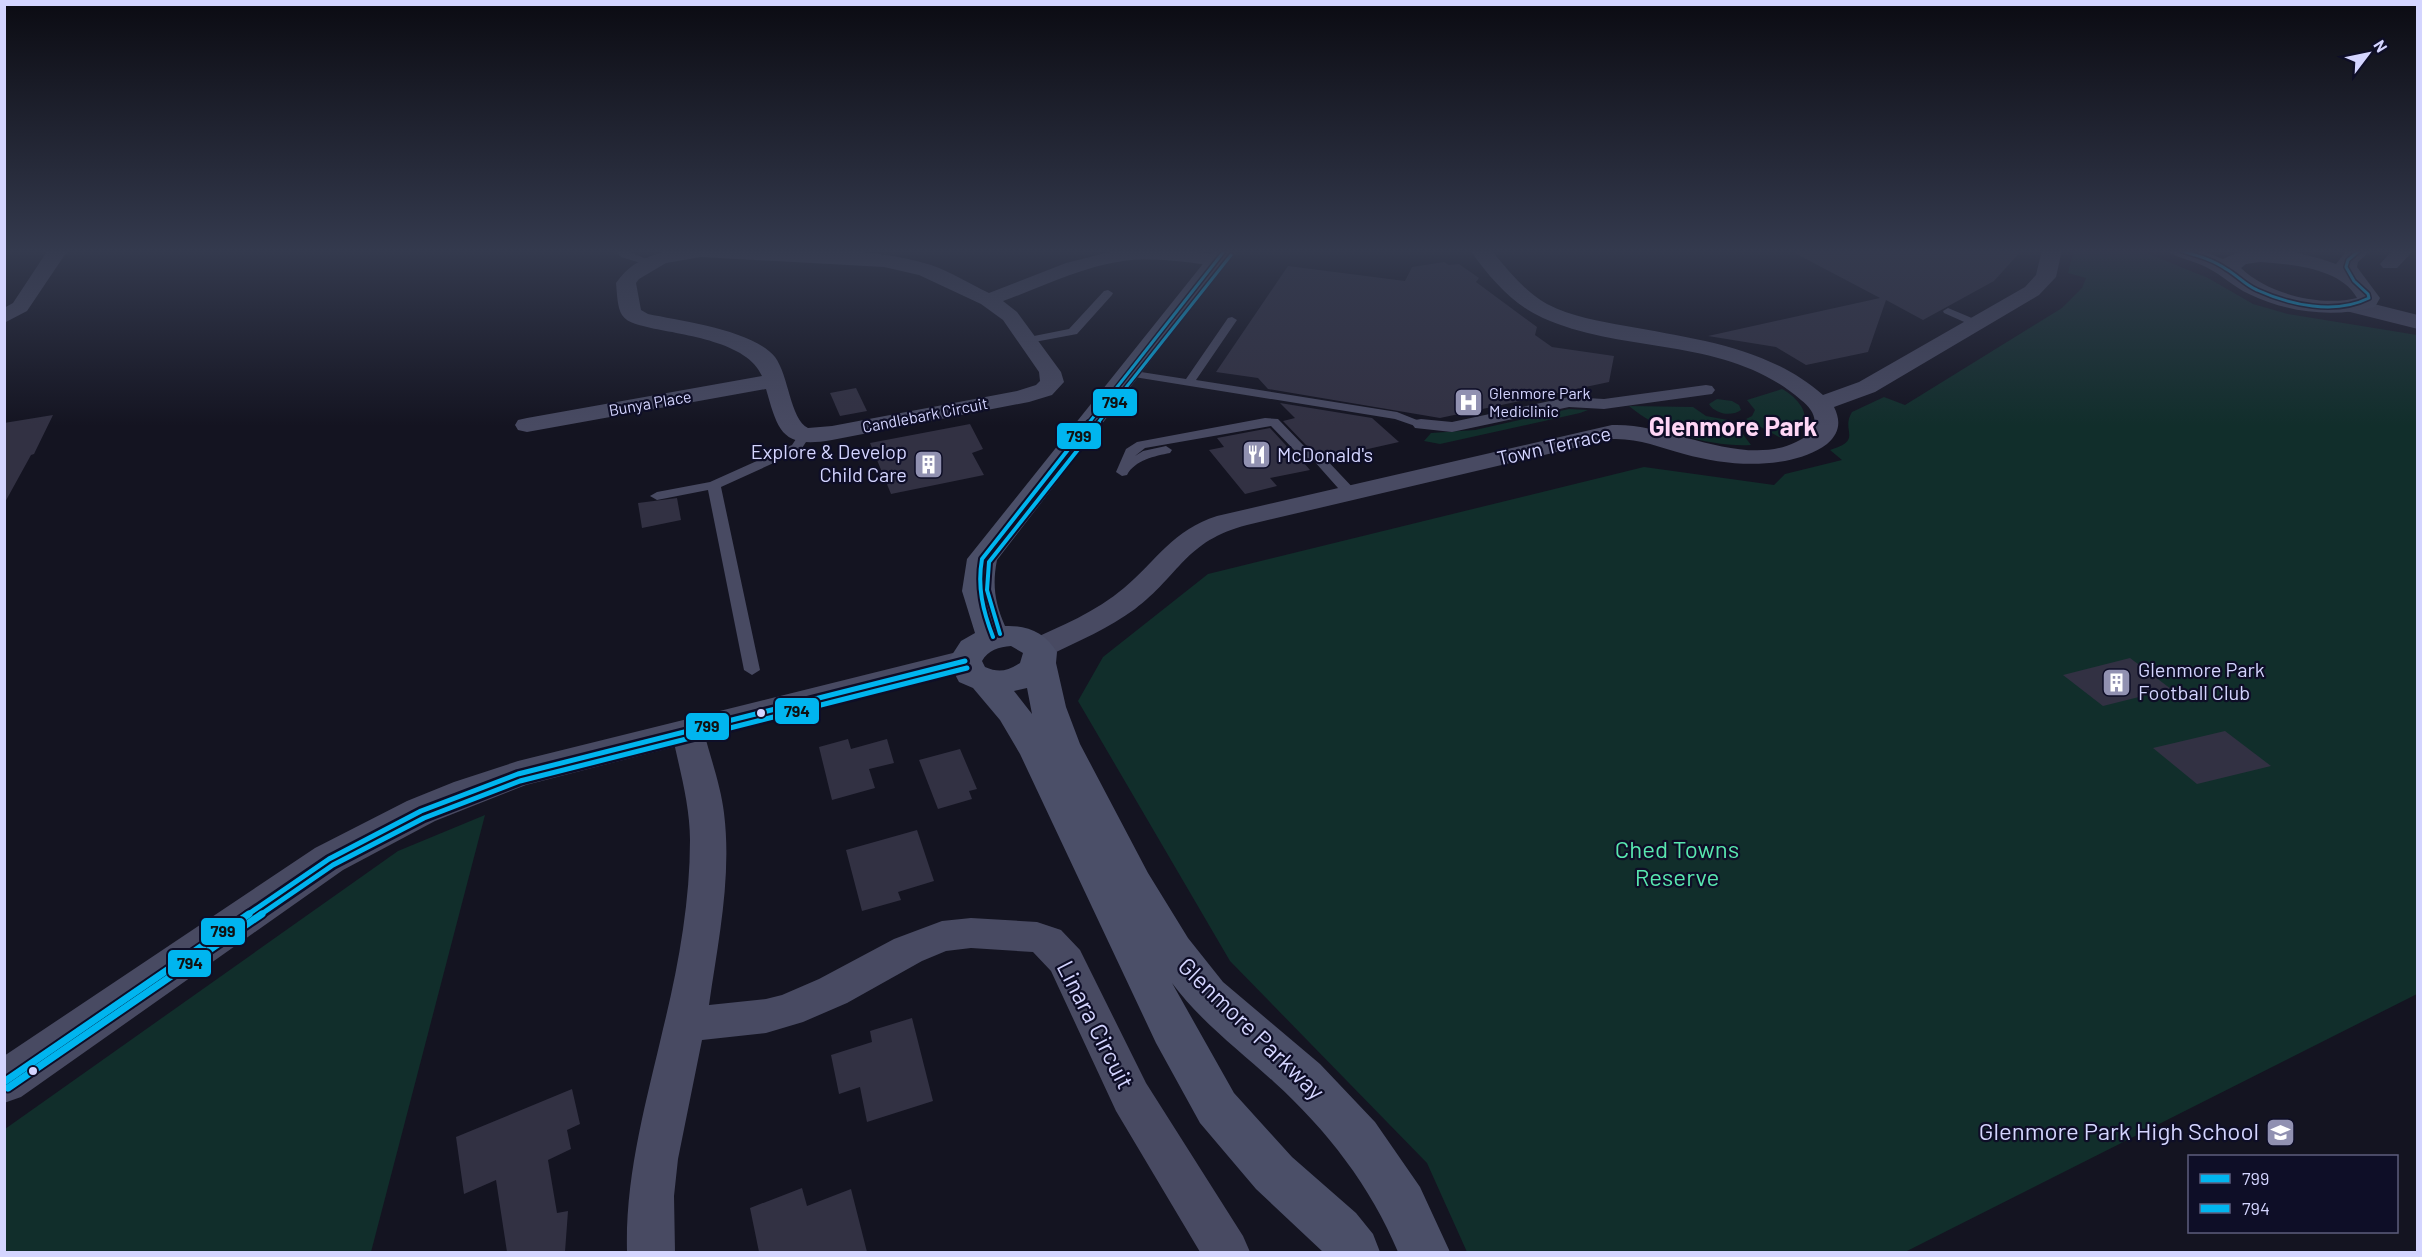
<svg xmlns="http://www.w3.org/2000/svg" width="2422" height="1257" viewBox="0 0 2422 1257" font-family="Barlow,sans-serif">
<rect width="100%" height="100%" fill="#141421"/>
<g fill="#112e2b">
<path d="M2074,250H2139L2208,278L2253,304L2288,314L2417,335V994L1905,1252H1467L1427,1163L1230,961L1078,701L1103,657L1208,574L1644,467L1774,485L1785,474L1842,460L1830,450C1864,440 1840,431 1852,412L1884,397L1905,405L2062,308L2082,288L2086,278L2068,273Z"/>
<path d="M1782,389C1796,396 1816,417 1797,431C1793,435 1787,435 1781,438L1746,419L1752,416L1755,410L1747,400Z"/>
<path d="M1717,399L1732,401L1739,405L1741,410C1731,417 1715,414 1709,404Z"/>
<path d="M1629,406L1693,407L1706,416L1733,421L1751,445C1710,447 1661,433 1629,406Z"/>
<path d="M1569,409L1588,410L1580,413L1440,444L1424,441L1431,433L1475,430Z"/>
<path d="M485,815L371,1252H5V1129L398,851Z"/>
</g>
<g fill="#323143">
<path d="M1789,250H2022L1994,281L1923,320L1886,300L1868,352L1806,365L1776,347L1708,336L1880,298Z"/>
<path d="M1444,262L1449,265L1459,264L1479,278L1476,282L1537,327L1535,335L1552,347L1614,356L1609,382L1440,418L1268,389L1258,378L1216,372L1288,266L1405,281L1412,267Z"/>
<path d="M856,388L867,411L840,416L830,393Z"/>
<path d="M1280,403L1372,418L1399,442L1328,458L1306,445L1283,421L1295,418Z"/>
<path d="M53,415L34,454L31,455L4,504V423Z"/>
<path d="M970,424L983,449L972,453L984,475L891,494L870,443Z"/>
<path d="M1270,428L1295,455L1310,462L1304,463L1310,470L1270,478L1277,486L1245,494L1209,450L1224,447L1217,438Z"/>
<path d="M677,498L681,520L642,528L638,503Z"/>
<path d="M2130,658L2171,689L2103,706L2063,675Z"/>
<path d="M2225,731L2271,766L2197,784L2153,748Z"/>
<path d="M848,739L851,749L887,739L894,763L869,769L875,788L832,800L819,747Z"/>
<path d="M960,749L977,789L969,791L972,799L938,809L919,760Z"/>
<path d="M917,830L934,881L898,892L901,900L862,911L846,850Z"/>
<path d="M912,1018L933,1101L867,1122L860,1087L839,1094L831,1055L872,1042L870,1031Z"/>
<path d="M572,1089L580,1124L567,1130L571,1149L548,1160L557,1213L568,1211L565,1252H507L496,1180L464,1194L456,1137Z"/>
<path d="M802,1188L807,1206L851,1189L867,1252H759L750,1208Z"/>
</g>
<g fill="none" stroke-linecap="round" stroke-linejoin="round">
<g fill="#484a62" fill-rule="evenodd">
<path d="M614,250H625L656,263L651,266L621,257Z"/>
<path d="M1108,290L1113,293L1112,295L1077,334L1029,343L1024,340L1029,337L1069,329L1104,291Z"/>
<path d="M1948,308L1979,321L1980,323L1975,326L1971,325L1944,313L1943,311Z"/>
<path d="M1232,317L1237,320L1196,380L1397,412L1427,424L1421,428L1395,419L1128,376L1122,373L1128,370L1186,379L1228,318Z"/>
<path d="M1265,418L1278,419L1305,447L1322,455L1356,491L1358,494L1356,497H1346L1314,461L1297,453L1271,426L1145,448L1135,456L1143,451L1166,446L1172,450L1170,453C1155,456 1135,460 1127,475L1122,476L1116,472L1126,449L1137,442Z"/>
<path d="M804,432L810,436L800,451L721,487L760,670L752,675L744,670L708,490L657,500L650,496L657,492L710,482L792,445L800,433Z"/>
</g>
<path fill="#484a62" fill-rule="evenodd" d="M1706,385L1712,386L1715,390L1712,394L1604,409L1569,407L1452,432L1415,428L1412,424L1415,420L1421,419L1452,422L1569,397L1604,399Z"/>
<g fill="#484a62" fill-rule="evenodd">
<path d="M48,250H68L27,311L4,323V308L13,303Z"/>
<path d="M671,250C749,250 857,242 931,265C951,272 970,284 989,293L1066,263L1118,250H1185L1223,256L1226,260L1223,264L1216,266C1185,262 1154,257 1123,261C1081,267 1042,287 1003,301L1017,312L1061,372L1064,382L1052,395L1029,402L832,440C782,449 778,431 766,389L527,432L518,430L515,425L518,420L527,418L762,376C748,342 684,335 651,328C641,325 628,324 622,315C617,307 617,292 616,283C630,263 647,256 671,250ZM701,257L884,267L919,275L981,304L1003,320L1039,372L1040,381L1036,385L1017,391L832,426L808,428C790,419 789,376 775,357C753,330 681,321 648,314L641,310L636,283L639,279L666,263Z"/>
<path d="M1470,250H1491C1508,270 1524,291 1547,304C1572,317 1599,321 1626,326C1696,339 1768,347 1823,395L1859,382L2025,287L2036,275L2042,250H2062L2056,277L2039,295L1875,392L1834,407C1841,421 1840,433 1827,444C1815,453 1800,458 1785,461C1751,467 1717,463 1684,454C1659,447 1638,438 1612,439L1247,525C1185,541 1180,575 1135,609C1109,628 1079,641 1050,655L1039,658L1028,655L1024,648L1028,641C1061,626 1096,612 1124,588C1157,560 1173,530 1217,516L1612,425C1675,422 1757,479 1813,431C1818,417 1811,408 1801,400C1728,336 1626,355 1543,318C1513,305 1489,277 1470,250Z"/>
<path d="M2393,250H2414L2397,268H2383L2380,264Z"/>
<path d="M688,722L700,725L704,733C711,759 721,787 724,813C732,877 718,942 709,1005L766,999L782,995L819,979L894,939L942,921L971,918L1037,922L1061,930L1080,950L1146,1083L1243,1236L1250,1252H1200L1116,1111L1051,971L1033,952L971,948L946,951L922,961L847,1003L803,1022L766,1033L702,1040L678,1159L674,1196L675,1252H627C625,1175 646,1103 663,1029C678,968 690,903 690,840C690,804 679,768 672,733L676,725Z"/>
</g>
<g fill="#484a62" fill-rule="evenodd">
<path d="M2354,299L2418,315V329L2346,311L2343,306L2346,301Z"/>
<path d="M965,650L977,653L982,661L977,669L526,785L435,821L343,870L21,1097L4,1103V1056L315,848L407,801L454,782L518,761Z"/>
</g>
<g fill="#4b4f68" fill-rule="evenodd">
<path d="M1214,250H1236L997,560C992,585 995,603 1005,626C1028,625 1045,633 1057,652L1056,663L1066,707L1080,744L1148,873L1188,938L1223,982L1320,1064L1375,1122L1420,1187L1450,1252H1398C1371,1187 1327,1130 1274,1082C1239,1050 1201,1022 1172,983L1234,1093L1292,1157L1356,1213L1373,1234L1380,1252H1323L1256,1189L1200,1123L1156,1043L1020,754L1000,720L973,688L959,682L948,661L961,641L975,633L962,591L967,559ZM1011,646L1023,653L1020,663C1007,671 999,673 985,667L982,661C988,650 999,647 1011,646ZM1027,688L1032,714L1014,691Z"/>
<path d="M2168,250H2200L2223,259C2256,241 2302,252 2336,264L2347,250H2371L2358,262L2357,267L2380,298L2375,307C2333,318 2289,313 2249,294C2234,287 2222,275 2206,267C2196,262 2183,259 2172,254ZM2260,262C2290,264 2341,268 2357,298C2320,307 2268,294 2241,268L2246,264Z"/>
</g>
<defs>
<g id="bus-1-far3">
<path d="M2179,250C2195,255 2212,259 2226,269C2237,275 2245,285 2257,290C2290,305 2335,315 2369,298L2368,294L2354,281L2346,267L2348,260L2360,250"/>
<path d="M1088,424L1225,250"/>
</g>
<path id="bus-1-far2" d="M993,637C983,611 977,587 982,559L1089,423"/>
<path id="bus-1-far1" d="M247,915L329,859L421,811L518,774L965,661"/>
<path id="bus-1" d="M4,1082L249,914"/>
<path id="bus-2-far3" d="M1097,424L1231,255"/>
<path id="bus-2-far2" d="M1000,634L987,590L989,562L1099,423"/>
<path id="bus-2-far1" d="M260,915L333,865L424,818L520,781L967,668"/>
<path id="bus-2" d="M8,1088L262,914"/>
</defs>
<use href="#bus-1-far3" stroke="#0e0e27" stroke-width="6"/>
<use href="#bus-1-far2" stroke="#0e0e27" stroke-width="8"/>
<use href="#bus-1-far1" stroke="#0e0e27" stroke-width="10"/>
<use href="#bus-1" stroke="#0e0e27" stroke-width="11"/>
<use href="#bus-2-far3" stroke="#0e0e27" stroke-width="6"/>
<use href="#bus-2-far2" stroke="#0e0e27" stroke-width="8"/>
<use href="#bus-2-far1" stroke="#0e0e27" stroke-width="10"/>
<use href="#bus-2" stroke="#0e0e27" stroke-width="11"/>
<use href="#bus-1-far3" stroke="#00b5ef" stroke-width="3"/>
<use href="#bus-1-far2" stroke="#00b5ef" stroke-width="4"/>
<use href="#bus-1-far1" stroke="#00b5ef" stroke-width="5"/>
<use href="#bus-1" stroke="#00b5ef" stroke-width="7"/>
<use href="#bus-2-far3" stroke="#00b5ef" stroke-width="3"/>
<use href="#bus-2-far2" stroke="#00b5ef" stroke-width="4"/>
<use href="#bus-2-far1" stroke="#00b5ef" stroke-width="5"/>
<use href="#bus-2" stroke="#00b5ef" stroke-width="7"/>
</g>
<linearGradient id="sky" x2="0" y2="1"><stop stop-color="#0b0b12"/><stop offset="0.59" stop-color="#343a4e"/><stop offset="1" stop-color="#343a4e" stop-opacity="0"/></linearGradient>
<rect width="2422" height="426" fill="url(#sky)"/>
<defs>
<symbol id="hospital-square" viewBox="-11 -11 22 22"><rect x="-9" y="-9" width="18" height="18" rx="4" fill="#9191b1" stroke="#0e0e27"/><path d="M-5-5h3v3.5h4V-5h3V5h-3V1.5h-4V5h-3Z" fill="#fff"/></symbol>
<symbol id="restaurant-square" viewBox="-11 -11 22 22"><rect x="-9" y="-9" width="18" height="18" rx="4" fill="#9191b1" stroke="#0e0e27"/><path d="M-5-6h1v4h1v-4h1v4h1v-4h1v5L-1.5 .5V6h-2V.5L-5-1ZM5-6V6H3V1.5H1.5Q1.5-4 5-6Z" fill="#fff"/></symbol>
<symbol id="building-square" viewBox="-11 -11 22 22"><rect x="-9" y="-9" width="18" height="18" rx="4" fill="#9191b1" stroke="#0e0e27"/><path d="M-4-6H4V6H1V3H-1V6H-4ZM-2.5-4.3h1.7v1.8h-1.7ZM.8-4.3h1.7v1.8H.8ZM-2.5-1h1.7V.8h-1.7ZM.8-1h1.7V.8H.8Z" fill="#fff"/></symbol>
<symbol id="school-square" viewBox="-11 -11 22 22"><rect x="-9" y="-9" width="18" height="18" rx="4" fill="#9191b1" stroke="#0e0e27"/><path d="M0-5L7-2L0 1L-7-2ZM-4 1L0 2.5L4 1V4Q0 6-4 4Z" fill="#fff"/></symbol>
</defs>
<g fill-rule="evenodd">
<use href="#hospital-square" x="1452" y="386" width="33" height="33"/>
<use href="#restaurant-square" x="1240" y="438" width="33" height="33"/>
<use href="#building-square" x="912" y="448" width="33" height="33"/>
<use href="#building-square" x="2100" y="666" width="33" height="33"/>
<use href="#school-square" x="2264" y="1116" width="33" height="33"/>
</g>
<g fill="#d4d5ff" stroke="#0e0e27" stroke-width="2">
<circle cx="761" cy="713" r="5"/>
<circle cx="33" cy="1071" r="5"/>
</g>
<g text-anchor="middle" stroke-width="4.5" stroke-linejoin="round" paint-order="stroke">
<g font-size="16" fill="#d4d5ff" stroke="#0e0e27" text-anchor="start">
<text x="1489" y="399">Glenmore Park<tspan x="1489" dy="18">Mediclinic</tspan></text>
</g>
<g font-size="16" fill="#d4d5ff" stroke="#0e0e27">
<text transform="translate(650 403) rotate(-10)" y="6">Bunya Place</text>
<text transform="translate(925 415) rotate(-11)" y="6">Candlebark Circuit</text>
</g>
<g font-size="20" fill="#d4d5ff" stroke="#0e0e27">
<text transform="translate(1554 446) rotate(-13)" y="7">Town Terrace</text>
</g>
<g font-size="20" fill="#d4d5ff" stroke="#0e0e27" text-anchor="start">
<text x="907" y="459" text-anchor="end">Explore &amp; Develop<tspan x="907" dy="23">Child Care</tspan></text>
<text x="1277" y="462">McDonald's</text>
<text x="2138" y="677">Glenmore Park<tspan x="2138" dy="23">Football Club</tspan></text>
</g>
<g font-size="24" fill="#58e7af" stroke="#0e0e27">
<text x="1677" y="858">Ched Towns<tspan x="1677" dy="28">Reserve</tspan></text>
</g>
<g font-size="24" fill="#d4d5ff" stroke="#0e0e27">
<text transform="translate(1095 1025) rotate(63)" y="8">Linara Circuit</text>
<text transform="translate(1251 1029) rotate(44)" y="8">Glenmore Parkway</text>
</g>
<g font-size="24" fill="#d4d5ff" stroke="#0e0e27" text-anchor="end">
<text x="2259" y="1140">Glenmore Park High School</text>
</g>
<g font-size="26" font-weight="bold" fill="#ffd6f6" stroke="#0e0e27">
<text x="1733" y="436">Glenmore Park</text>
</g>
</g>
<g stroke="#0e0e27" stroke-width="2">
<rect x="1092" y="388" width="46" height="29" rx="6" fill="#00b5ef"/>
<rect x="1056" y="422" width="46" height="28" rx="6" fill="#00b5ef"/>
<rect x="774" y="697" width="46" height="28" rx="6" fill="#00b5ef"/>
<rect x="685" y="712" width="45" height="29" rx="6" fill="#00b5ef"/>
<rect x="200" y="917" width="46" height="29" rx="6" fill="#00b5ef"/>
<rect x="167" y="949" width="45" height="29" rx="6" fill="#00b5ef"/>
</g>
<g font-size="16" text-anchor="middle" font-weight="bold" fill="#111">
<text x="1115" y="408">794</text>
<text x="1079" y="442">799</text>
<text x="797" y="717">794</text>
<text x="707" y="732">799</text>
<text x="223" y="937">799</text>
<text x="190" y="969">794</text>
</g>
<rect width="2422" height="1257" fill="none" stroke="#d4d5ff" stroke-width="12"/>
<rect x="2188" y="1155" width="210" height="78" fill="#0e0e27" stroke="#5d5e7d" stroke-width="1.5"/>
<rect x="2200" y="1174" width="30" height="9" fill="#00b5ef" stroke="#5d5e7d" stroke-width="1.5"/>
<text x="2242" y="1185" font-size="18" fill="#d4d5ff">799</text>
<rect x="2200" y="1204" width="30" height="9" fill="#00b5ef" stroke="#5d5e7d" stroke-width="1.5"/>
<text x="2242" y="1215" font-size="18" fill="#d4d5ff">794</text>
<g transform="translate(2368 54) rotate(58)" stroke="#0e0e27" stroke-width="4.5" paint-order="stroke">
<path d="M0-4.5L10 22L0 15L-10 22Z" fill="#d4d5ff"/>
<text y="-9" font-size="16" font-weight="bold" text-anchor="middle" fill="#d4d5ff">N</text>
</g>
</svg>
